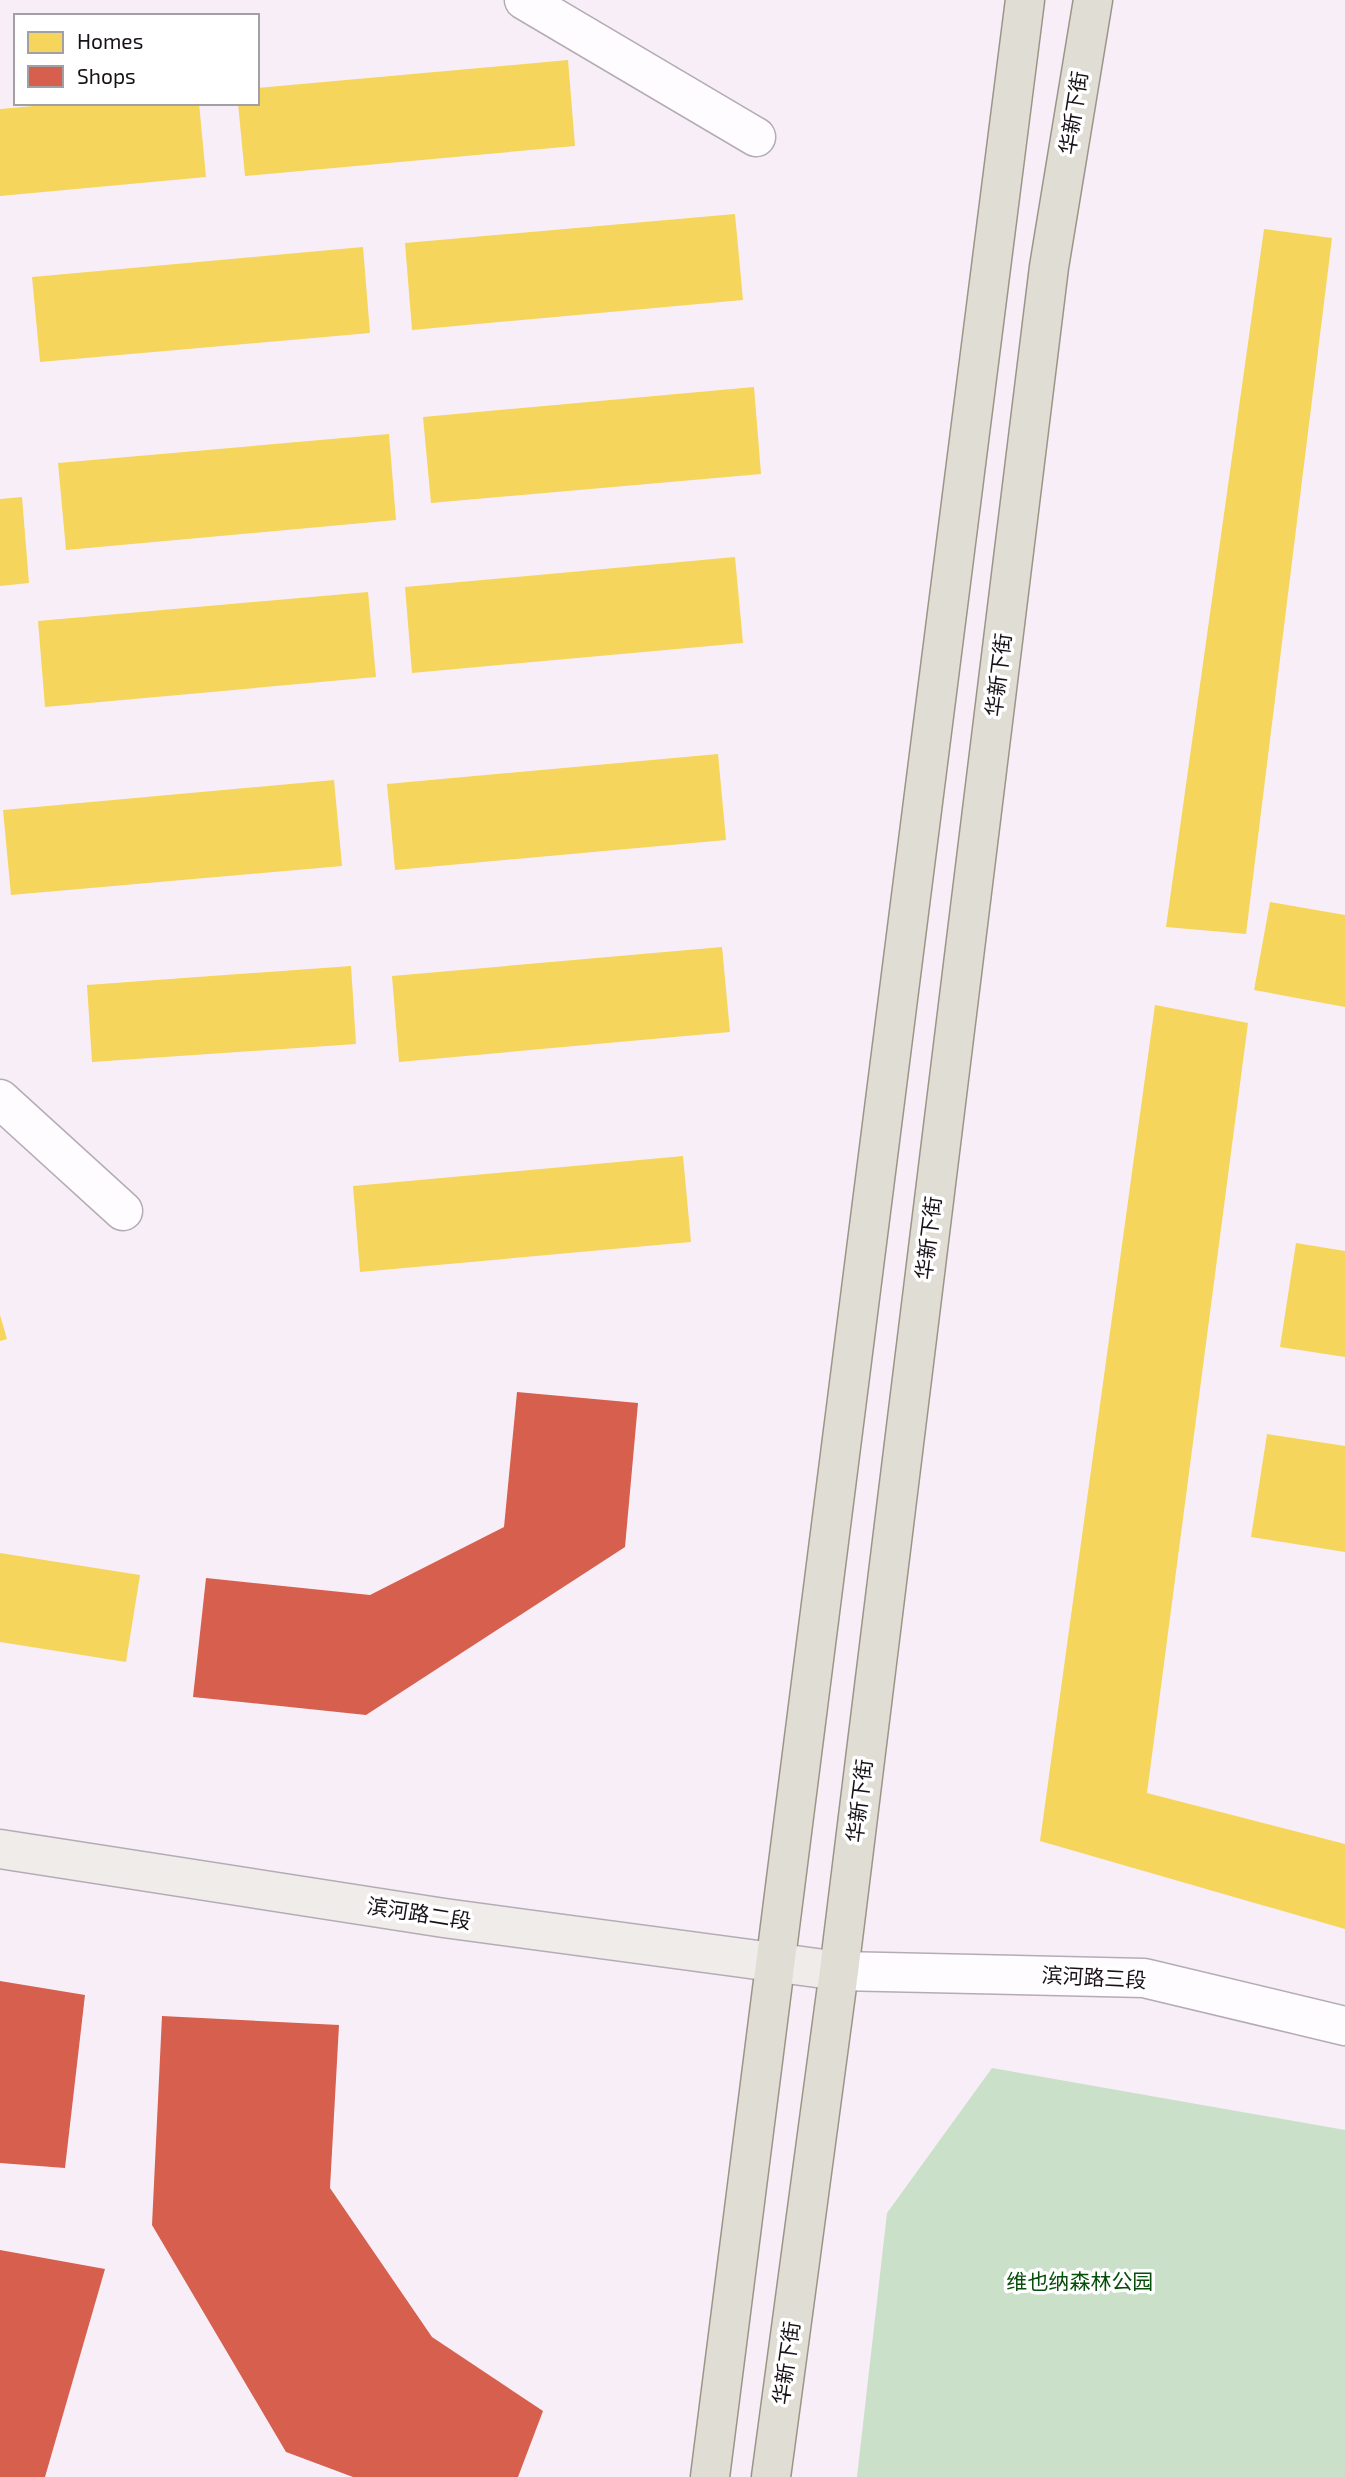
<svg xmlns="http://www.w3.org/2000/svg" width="1345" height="2477" viewBox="0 0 1345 2477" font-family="'Exo 2','Noto Sans SC',sans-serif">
<rect width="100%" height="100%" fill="#f8eef8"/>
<path fill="#cae0c8" d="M992,2068L1345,2130V2477H857L887,2213Z"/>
<g fill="#f6d55c">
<path d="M568,60L575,146L245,176L238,103H257V88Z"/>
<path d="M68,103H199L206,177L0,196V109Z"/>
<path d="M735,214L743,300L412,330L405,243Z"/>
<path d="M1264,229L1332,238L1246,934L1166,927Z"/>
<path d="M363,247L370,333L40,362L32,277Z"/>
<path d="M754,387L761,474L431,503L423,417Z"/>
<path d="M389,434L396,520L66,550L58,463Z"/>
<path d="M22,497L29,583L0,586V499Z"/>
<path d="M735,557L743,643L412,673L405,587Z"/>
<path d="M368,592L376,677L45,707L38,621Z"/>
<path d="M718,754L726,840L395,870L387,784Z"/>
<path d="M334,780L342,866L11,895L3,810Z"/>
<path d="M1270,902L1345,915V1007L1254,990Z"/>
<path d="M722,947L730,1032L399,1062L392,976Z"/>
<path d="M351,966L356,1044L92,1062L87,985Z"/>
<path d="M1155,1005L1248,1023L1147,1793L1345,1844V1929L1040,1841Z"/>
<path d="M683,1156L691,1242L360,1272L353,1186Z"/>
<path d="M1296,1243L1345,1251V1357L1280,1347Z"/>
<path d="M0,1315L7,1339L0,1341Z"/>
<path d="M1267,1434L1345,1446V1552L1251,1537Z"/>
<path d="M0,1553L140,1575L126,1662L0,1642Z"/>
</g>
<g fill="#d6604d">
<path d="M517,1392L638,1403L625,1547L366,1715L193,1697L206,1578L370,1595L504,1527Z"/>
<path d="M0,1981L85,1995L65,2168L0,2163Z"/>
<path d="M162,2016L339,2025L330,2188L432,2337L543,2411L518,2477H353L286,2452L152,2225Z"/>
<path d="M0,2250L105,2269L45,2477H0Z"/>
</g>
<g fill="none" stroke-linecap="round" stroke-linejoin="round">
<defs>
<g id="street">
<path d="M524,0L756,137"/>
<path d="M0,1099L123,1211"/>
<path d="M839,1971L1144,1978L1345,2026"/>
</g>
<path id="secondary" d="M0,1849L444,1918L839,1971"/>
<g id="primary">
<path d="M710,2477L1025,0"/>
<path d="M771,2477L839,1971L1049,267L1093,0"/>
</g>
</defs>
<use href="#street" stroke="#b4acb4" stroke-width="41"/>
<use href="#secondary" stroke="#b4acb4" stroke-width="41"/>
<use href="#primary" stroke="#9d9488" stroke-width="41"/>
<use href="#street" stroke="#fefcfe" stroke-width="38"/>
<use href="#secondary" stroke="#f0ecea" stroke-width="38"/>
<use href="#primary" stroke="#e0ddd5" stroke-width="38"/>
</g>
<g text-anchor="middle" stroke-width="7" stroke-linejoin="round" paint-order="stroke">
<g font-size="21" fill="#181218" stroke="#fff">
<text transform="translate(1074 113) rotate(-81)" y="7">华新下街</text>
<text transform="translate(999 675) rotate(-83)" y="7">华新下街</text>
<text transform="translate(929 1238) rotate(-83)" y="7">华新下街</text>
<text transform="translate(860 1801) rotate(-83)" y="7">华新下街</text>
<text transform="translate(419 1914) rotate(9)" y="7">滨河路二段</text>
<text transform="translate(1094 1978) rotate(3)" y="7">滨河路三段</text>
<text transform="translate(787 2363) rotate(-82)" y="7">华新下街</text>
</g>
<g font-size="21" fill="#064e09" stroke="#fff">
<text x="1080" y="2289">维也纳森林公园</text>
</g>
</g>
<rect x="14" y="14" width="245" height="91" fill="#ffffff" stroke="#a3a0a3" stroke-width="2"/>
<rect x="28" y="32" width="35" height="21" fill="#f6d55c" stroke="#a3a0a3" stroke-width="2"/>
<text x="77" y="49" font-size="21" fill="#181218">Homes</text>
<rect x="28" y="66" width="35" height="21" fill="#d6604d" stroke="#a3a0a3" stroke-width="2"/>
<text x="77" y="84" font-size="21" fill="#181218">Shops</text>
</svg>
